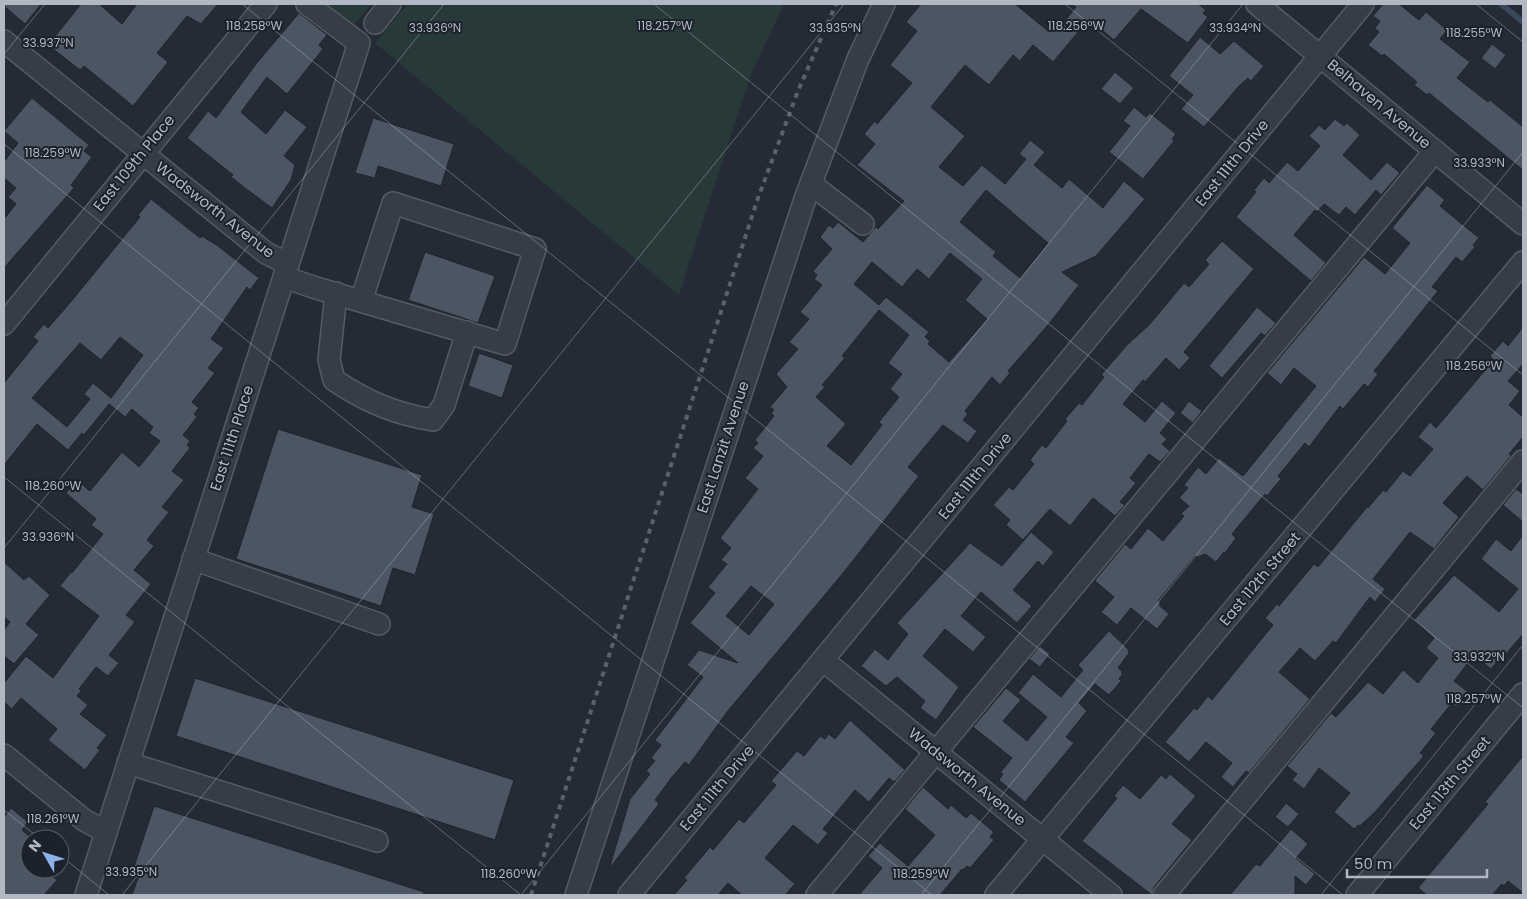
<svg xmlns="http://www.w3.org/2000/svg" width="1527" height="899" viewBox="0 0 1527 899" font-family="Poppins,sans-serif">
<rect width="100%" height="100%" fill="#242b36"/>
<g fill="#283939">
<path d="M328,4H372L354,25Z"/>
<path d="M407,4H784L751,74L679,295L375,43Z"/>
</g>
<g fill="none" stroke-linecap="round" stroke-linejoin="round">
<path stroke="#3b495d" stroke-width="5.5" d="M1501,4L1523,22"/>
</g>
<g fill="#4c5562" stroke="#1e242e" fill-rule="evenodd">
<path d="M4,4H41L25,24L4,6Z"/>
<path d="M81,4H99L122,24L137,4H218L201,24L187,16L157,53L168,62L133,106L84,66L80,70L48,45Z"/>
<path d="M921,4H1015L1048,31L1054,24L1059,28L1076,7L1072,4H1198L1206,10L1203,13L1208,17L1188,43L1141,9L1114,40L1089,19L1053,62L1033,45L1020,61L1013,55L989,85L965,65L931,107L965,136L939,167L963,186L982,165L1005,184L1026,159L1019,154L1030,140L1045,152L1034,165L1062,188L1069,179L1103,208L1124,181L1145,199L1096,256L1062,272L1079,285L1048,325L1008,371L1010,373L1000,385L992,377L965,411L968,414L963,420L977,431L968,443L943,425L908,467L919,476L844,572L727,712L689,765L685,762L672,777L655,800L659,804L609,869L630,799L650,774L646,771L655,761L651,758L661,745L655,740L703,677L687,665L699,650L738,663L690,623L715,593L708,587L727,564L721,560L731,548L720,538L758,489L745,478L763,456L753,448L758,443L755,440L774,416L771,413L774,410L770,407L787,387L776,374L798,349L789,342L809,319L800,312L822,285L814,279L817,275L813,271L832,249L820,237L829,225L833,228L838,222L863,242L876,227L878,229L904,201L857,165L875,144L864,134L875,121L877,124L912,83L890,65L917,31L906,22ZM986,190L1048,243L1020,278L993,256L996,252L960,222ZM950,253L982,279L965,300L987,319L949,362L928,344L930,341L925,337L929,332L886,297L879,305L854,284L872,262L902,287L917,269L929,279ZM879,310L909,335L888,363L902,374L890,389L899,397L879,422L882,425L851,465L827,446L846,424L816,397L825,387L822,385L845,358L842,356ZM751,586L774,604L749,635L726,616Z"/>
<path d="M1383,4H1399L1419,20L1426,12L1447,30L1440,39L1470,62L1457,78L1488,102L1490,100L1523,127V170L1429,93L1427,95L1414,85L1417,82L1384,54L1382,56L1368,45L1379,32L1375,28L1380,21L1373,16Z"/>
<path d="M299,13L327,35L319,45L323,49L287,94L267,77L241,112L266,134L285,110L307,127L284,156L295,165L291,180L272,208L245,188L231,177L233,175L187,138L208,111L216,118L256,64Z"/>
<path d="M1200,37L1220,54L1234,41L1264,66L1251,81L1248,78L1239,86L1204,127L1181,109L1193,95L1169,76Z"/>
<path d="M1492,44L1506,55L1495,69L1481,58Z"/>
<path d="M1115,72L1134,88L1120,104L1101,89Z"/>
<path d="M32,98L89,145L84,151L92,157L71,185L74,188L4,268V219L16,204L8,197L16,188L4,178V162L18,143L4,131Z"/>
<path d="M1134,107L1146,117L1150,113L1176,134L1172,139L1174,141L1143,179L1109,152L1130,126L1123,121Z"/>
<path d="M373,118L454,144L441,186L378,166L375,178L355,173Z"/>
<path d="M1335,119L1344,126L1347,123L1360,135L1343,155L1371,180L1387,162L1400,173L1381,195L1376,190L1355,215L1346,207L1339,215L1324,204L1317,212L1315,210L1294,235L1326,263L1311,281L1236,217L1256,192L1254,190L1264,178L1269,183L1287,162L1298,171L1320,146L1309,136L1319,125L1325,130Z"/>
<path d="M1427,185L1445,200L1440,206L1479,238L1473,245L1475,247L1462,262L1456,257L1432,287L1438,291L1374,371L1378,374L1368,387L1364,384L1343,409L1340,406L1309,447L1305,443L1278,476L1281,479L1267,496L1265,494L1232,534L1236,538L1225,553L1224,552L1216,562L1205,554L1198,557L1195,556L1158,601L1161,603L1159,605L1169,614L1157,629L1131,608L1117,625L1101,612L1114,597L1095,581L1096,579L1125,544L1131,549L1148,528L1163,541L1184,516L1181,514L1189,506L1179,498L1188,488L1184,485L1198,467L1206,474L1219,458L1243,476L1316,386L1294,368L1281,385L1267,373L1364,257L1385,274L1410,243L1392,228Z"/>
<path d="M151,199L200,238L202,236L218,246L259,278L250,290L247,287L211,339L224,348L208,368L215,373L192,402L199,408L194,414L197,417L183,435L190,441L187,445L190,448L172,471L184,480L162,507L169,512L147,540L154,546L134,570L151,584L126,615L135,622L109,655L119,663L108,676L96,667L79,689L81,691L77,696L88,705L80,714L107,735L97,748L100,750L85,770L48,740L57,729L21,698L12,709L4,702V683L26,656L53,678L99,616L60,586L71,572L72,573L103,534L91,525L96,519L66,493L77,480L90,491L122,452L139,467L160,441L149,433L153,427L132,409L125,417L109,404L84,435L82,433L68,450L37,424L4,465V383L38,341L33,337L44,324L48,328L69,304L140,217L138,215ZM120,337L143,355L111,398L93,383L84,394L90,399L67,427L32,398L80,343L101,360Z"/>
<path d="M1222,241L1254,269L1184,352L1190,358L1179,370L1166,358L1145,382L1143,380L1123,404L1145,422L1162,401L1176,413L1160,433L1167,439L1162,444L1170,451L1160,462L1149,454L1130,478L1136,483L1120,502L1125,505L1115,516L1093,498L1070,526L1050,509L1023,540L1006,525L1010,520L993,505L1009,487L1013,490L1034,464L1030,460L1042,445L1046,448L1067,421L1065,419L1079,403L1082,405L1104,377L1101,375L1127,345L1150,324L1184,283L1189,287L1209,264L1205,260Z"/>
<path d="M425,252L495,276L478,323L408,300Z"/>
<path d="M1257,307L1276,323L1265,336L1261,333L1222,378L1209,366Z"/>
<path d="M1523,327V364L1508,381L1520,391L1509,405L1523,417V437L1509,454L1511,456L1483,490L1467,476L1443,503L1459,517L1434,549L1410,532L1373,579L1385,589L1375,602L1370,597L1336,643L1333,641L1315,661L1300,648L1279,672L1310,699L1249,773L1246,771L1233,787L1221,777L1232,763L1206,742L1189,762L1165,742L1194,708L1197,710L1208,696L1212,700L1273,625L1265,618L1277,604L1279,606L1314,564L1318,567L1367,507L1368,508L1383,490L1386,492L1403,471L1410,476L1433,449L1418,437L1430,422L1436,428L1494,360L1490,356L1503,341L1508,346Z"/>
<path d="M479,353L513,365L502,398L468,386Z"/>
<path d="M1189,401L1202,411L1193,423L1180,413Z"/>
<path d="M278,429L422,475L412,507L434,514L415,575L393,568L381,606L236,559Z"/>
<path d="M1516,489L1523,494V522L1503,505Z"/>
<path d="M1031,532L1054,552L1043,566L1038,561L1013,590L1032,606L1017,623L981,592L961,616L986,637L973,652L945,629L923,656L959,687L936,720L920,708L925,701L897,677L886,686L861,666L875,649L888,660L908,634L897,623L970,543L1002,566Z"/>
<path d="M1523,535V634L1500,661L1498,660L1491,669L1474,655L1454,681L1468,692L1456,707L1452,703L1431,729L1436,733L1420,753L1424,756L1375,812L1360,826L1358,825L1354,829L1334,812L1350,793L1319,768L1304,789L1292,780L1297,774L1287,766L1331,713L1336,717L1368,682L1383,694L1403,670L1418,683L1438,658L1426,648L1434,638L1414,620L1454,575L1499,612L1518,589L1481,559L1496,539L1511,551Z"/>
<path d="M4,562L24,580L29,576L50,595L26,624L39,635L14,664L4,656V630L10,622L4,617Z"/>
<path d="M1109,631L1128,649L1129,653L1118,668L1122,671V675L1119,679L1121,681L1109,695L1095,684L1079,703L1087,711L1066,737L1074,743L1025,802L999,780L1003,774L1000,773L1012,758L973,727L1006,688L1021,700L1003,721L1027,741L1047,717L1018,693L1033,674L1061,697L1083,670L1078,665Z"/>
<path d="M1040,646L1050,654L1040,667L1029,659Z"/>
<path d="M195,678L514,780L495,840L176,736Z"/>
<path d="M850,720L905,770L894,782L889,778L869,802L855,790L823,829L828,833L818,845L793,825L765,858L795,884L785,895H742L728,883L718,895H674L687,880L684,878L710,847L713,850L739,819L744,823L776,785L771,781L797,751L804,756L820,736L825,739L829,734L835,739Z"/>
<path d="M1523,756V893L1508,881L1504,886L1502,884L1492,895H1427L1418,888L1488,804L1485,802Z"/>
<path d="M1170,774L1196,796L1172,824L1192,840L1154,887L1152,895L1082,841L1117,798L1114,796L1123,785L1140,799L1161,775L1166,779Z"/>
<path d="M923,787L948,809L951,805L966,818L971,813L994,832L990,837L994,840L970,868L967,866L963,870L962,869L940,895H859L882,868L868,856L880,843L908,866L935,835L905,809Z"/>
<path d="M1286,803L1299,814L1288,827L1275,817Z"/>
<path d="M154,806L424,892L423,895H132L138,878L131,876Z"/>
<path d="M11,808L28,822L22,830L30,837V869H43L57,880L44,895H4V817Z"/>
<path d="M1291,829L1308,844L1296,858L1315,874L1306,885L1295,876V895H1230L1256,864L1260,866Z"/>
</g>
<g fill="none" stroke-linecap="round" stroke-linejoin="round">
<defs>
<g id="minor">
<path d="M1257,4L1523,224"/>
<path d="M375,23L390,4"/>
<path d="M4,41L266,253L288,264"/>
<path d="M811,184L863,224"/>
<path d="M284,277L313,287L505,344L535,249L393,203L361,301"/>
<path d="M336,293L329,360L334,380C365,401 395,414 433,420L444,405L467,332"/>
<path d="M4,324L266,4"/>
<path d="M193,559L379,624"/>
<path d="M823,660L1111,895"/>
<path d="M4,755L84,820L106,832"/>
<path d="M128,763L377,841"/>
<path d="M86,895L359,43L307,4"/>
<path d="M576,895L805,199L858,59L884,4"/>
<path d="M629,895L1363,4"/>
<path d="M817,895L1435,151"/>
<path d="M996,895L1523,262"/>
<path d="M1164,895L1523,461"/>
<path d="M1357,895L1523,694"/>
</g>
</defs>
<use href="#minor" stroke="#555b65" stroke-width="24"/>
<use href="#minor" stroke="#373d47" stroke-width="21"/>
<path stroke="#59616d" stroke-width="4" stroke-dasharray="5 5" stroke-linecap="butt" d="M531,895L758,198L798,91L836,4"/>
</g>
<path fill="none" stroke="#b2b8c3" stroke-width="1" stroke-opacity="0.45" d="M242,4L1343,895M654,4L1523,708M1065,4L1523,375M1476,4L1523,42M4,54L45,4M4,144L932,895M4,477L521,895M4,548L444,4M4,810L40,839M60,855L109,895M122,895L844,4M521,895L1243,4M921,895L1523,152M1321,895L1523,645"/>
<g text-anchor="middle" stroke-width="4" stroke-linejoin="round" paint-order="stroke">
<g font-size="15" fill="#b2b8c3" stroke="#1c222c">
<text transform="translate(1379 104) rotate(40)" y="5">Belhaven Avenue</text>
<text transform="translate(134 163) rotate(-51)" y="5">East 109th Place</text>
<text transform="translate(1232 163) rotate(-51)" y="5">East 111th Drive</text>
<text transform="translate(215 210) rotate(38)" y="5">Wadsworth Avenue</text>
<text transform="translate(232 438) rotate(-72)" y="5">East 111th Place</text>
<text transform="translate(723 447) rotate(-72)" y="5">East Lanzit Avenue</text>
<text transform="translate(975 476) rotate(-51)" y="5">East 111th Drive</text>
<text transform="translate(1260 579) rotate(-50)" y="5">East 112th Street</text>
<text transform="translate(967 777) rotate(39)" y="5">Wadsworth Avenue</text>
<text transform="translate(1450 783) rotate(-50)" y="5">East 113th Street</text>
<text transform="translate(717 788) rotate(-50)" y="5">East 111th Drive</text>
</g>
</g>
<g font-size="12" text-anchor="middle" fill="#b2b8c3" stroke="#1c222c" stroke-width="4" stroke-linejoin="round" paint-order="stroke">
<text x="1076" y="30">118.256°W</text>
<text x="254" y="30">118.258°W</text>
<text x="665" y="30">118.257°W</text>
<text x="435" y="32">33.936°N</text>
<text x="835" y="32">33.935°N</text>
<text x="1235" y="32">33.934°N</text>
<text x="1474" y="37">118.255°W</text>
<text x="48" y="47">33.937°N</text>
<text x="53" y="157">118.259°W</text>
<text x="1479" y="167">33.933°N</text>
<text x="1474" y="370">118.256°W</text>
<text x="53" y="490">118.260°W</text>
<text x="48" y="541">33.936°N</text>
<text x="1479" y="661">33.932°N</text>
<text x="1474" y="703">118.257°W</text>
<text x="53" y="823">118.261°W</text>
<text x="131" y="876">33.935°N</text>
<text x="509" y="878">118.260°W</text>
<text x="921" y="878">118.259°W</text>
</g>
<rect width="1527" height="899" fill="none" stroke="#b2b8c3" stroke-width="10"/>
<g transform="translate(45 854) rotate(309)"><circle r="24" fill="#1c222c" stroke="#585e68"/>
<path d="M0-4L9 19L0 12L-9 19Z" fill="#8fb1ea"/>
<text y="-8" font-size="14" font-weight="bold" text-anchor="middle" fill="#b2b8c3">N</text>
</g>
<path d="M1347 869v8h140v-8" fill="none" stroke="#b2b8c3" stroke-width="2.5"/>
<text x="1354" y="869" font-size="15" fill="#b2b8c3" stroke="#1c222c" stroke-width="4" paint-order="stroke">50 m</text>
</svg>
